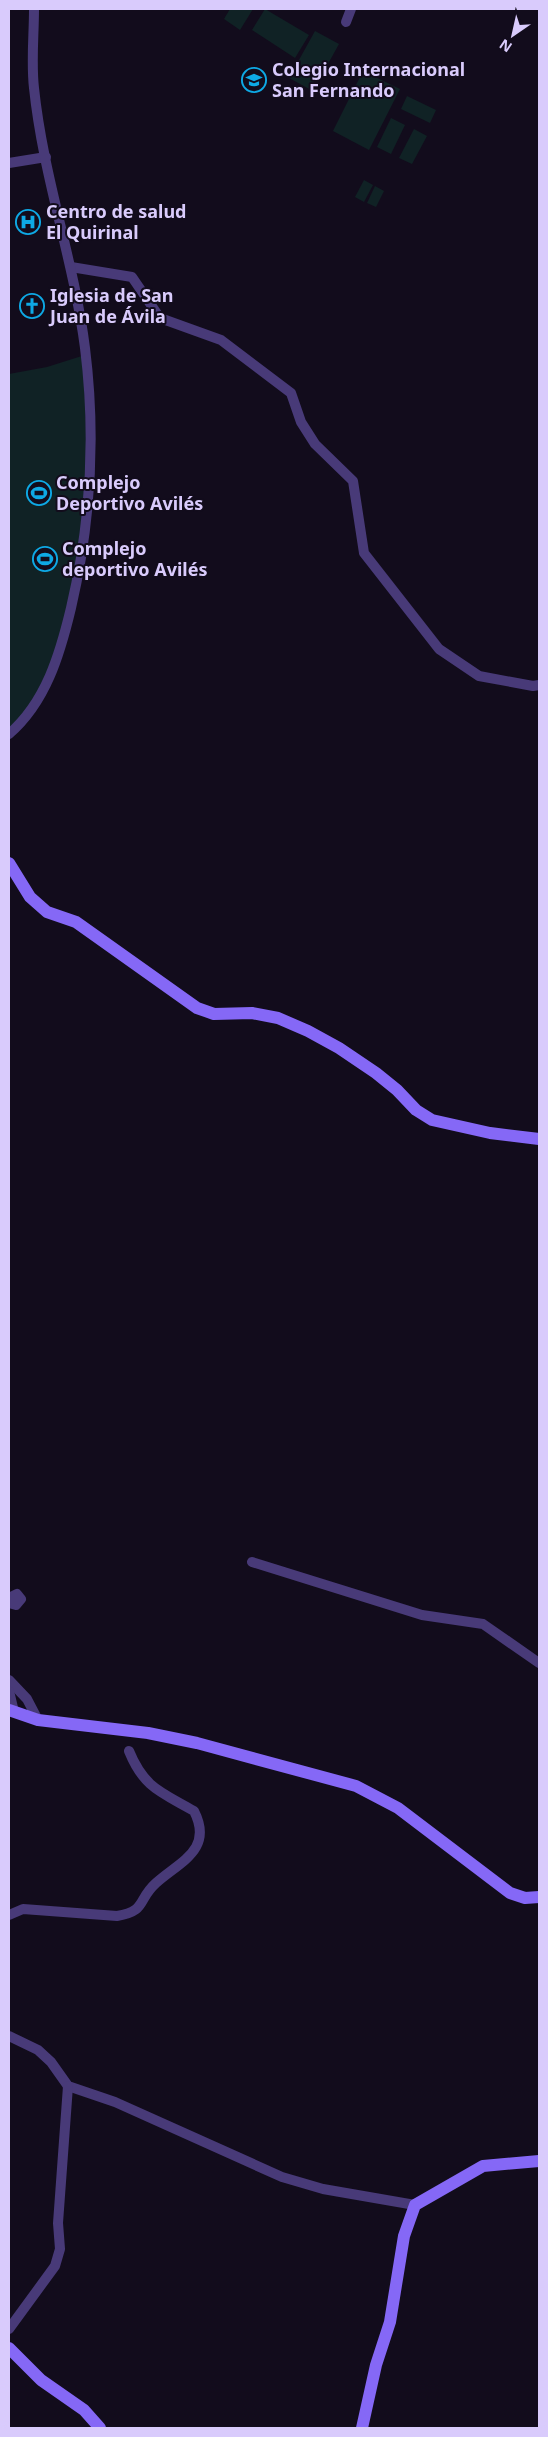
<svg xmlns="http://www.w3.org/2000/svg" width="548" height="2437" viewBox="0 0 548 2437" font-family="'Noto Sans',sans-serif">
<rect width="100%" height="100%" fill="#120c1c"/>
<g fill="#102225">
<path d="M230,9H253L240,30L224,19Z"/>
<path d="M265,9L309,35L295,58L252,30Z"/>
<path d="M315,31L339,44L313,91L289,78Z"/>
<path d="M363,71L400,89L369,150L333,131Z"/>
<path d="M407,96L436,110L430,123L401,109Z"/>
<path d="M391,118L405,125L391,154L377,147Z"/>
<path d="M414,129L427,136L412,164L399,158Z"/>
<path d="M364,180L373,185L364,202L355,197Z"/>
<path d="M375,186L384,191L376,207L367,203Z"/>
<path d="M85,355L87,528L51,674L9,734V374L47,367Z"/>
</g>
<g fill="none" stroke-linecap="round" stroke-linejoin="round">
<g stroke="#483a78" stroke-width="10">
<path d="M346,22L351,9"/>
<path d="M9,163L46,157"/>
<path d="M71,267L132,277L160,318L221,340L291,393L301,422L315,444L353,481L364,553L439,649L479,676L533,686L539,685"/>
<path d="M9,734C46,702 60,654 71,608C91,522 96,436 85,348C74,261 43,176 34,88C31,62 34,35 34,9"/>
<path d="M252,1562L422,1615L483,1624L539,1663"/>
<path d="M9,1598L17,1594L21,1599L16,1605L9,1603"/>
<path d="M9,1680L27,1699L38,1720"/>
<path d="M9,1691L14,1712"/>
<path d="M9,1915L23,1909L117,1916C147,1911 137,1900 156,1883C179,1862 214,1850 194,1811C161,1792 144,1788 129,1751"/>
<path d="M9,2036L38,2050L51,2062L68,2086L115,2102L282,2177L323,2189L415,2205"/>
<path d="M9,2329L55,2266L60,2249L58,2223L68,2086"/>
</g>
<g stroke="#8568f6" stroke-width="12">
<path d="M9,863L30,897L47,912L76,922L197,1008L214,1014L252,1013L278,1018L308,1031L339,1048L376,1073L397,1090L416,1110L432,1120L490,1133L539,1139"/>
<path d="M9,1710L38,1720L148,1733L197,1743L356,1786L398,1808L510,1893L525,1898L539,1897"/>
<path d="M9,2348L41,2380L84,2410L100,2428"/>
<path d="M362,2428L376,2365L390,2322L404,2236L415,2205L483,2166L539,2161"/>
</g>
</g>
<defs>
<symbol id="school-ring" viewBox="-11 -11 22 22"><circle r="9.5" fill="#120c1c" stroke="#0ea9e5" stroke-width="1.5"/><path d="M0-5L7-2L0 1L-7-2ZM-4 1L0 2.5L4 1V4Q0 6-4 4Z" fill="#0ea9e5"/></symbol>
<symbol id="hospital-ring" viewBox="-11 -11 22 22"><circle r="9.5" fill="#120c1c" stroke="#0ea9e5" stroke-width="1.5"/><path d="M-5-5h3v3.5h4V-5h3V5h-3V1.5h-4V5h-3Z" fill="#0ea9e5"/></symbol>
<symbol id="church-ring" viewBox="-11 -11 22 22"><circle r="9.5" fill="#120c1c" stroke="#0ea9e5" stroke-width="1.5"/><path d="M-1.2-6h2.4v3.5h3.3v2.4h-3.3V6h-2.4V-.1h-3.3v-2.4h3.3Z" fill="#0ea9e5"/></symbol>
<symbol id="stadium-ring" viewBox="-11 -11 22 22"><circle r="9.5" fill="#120c1c" stroke="#0ea9e5" stroke-width="1.5"/><path d="M0-5a6.5 5 0 1 0 0 10a6.5 5 0 1 0 0-10ZM-3.5-1.8h7v3.6h-7Z" fill="#0ea9e5"/></symbol>
</defs>
<g fill-rule="evenodd">
<use href="#school-ring" x="240" y="66" width="28" height="28"/>
<use href="#hospital-ring" x="14" y="208" width="28" height="28"/>
<use href="#church-ring" x="18" y="292" width="28" height="28"/>
<use href="#stadium-ring" x="25" y="479" width="28" height="28"/>
<use href="#stadium-ring" x="31" y="545" width="28" height="28"/>
</g>
<g text-anchor="middle" stroke-width="4" stroke-linejoin="round" paint-order="stroke">
<g font-size="18" font-weight="bold" fill="#d9cbfc" stroke="#120c1c" text-anchor="start">
<text x="272" y="76">Colegio Internacional<tspan x="272" dy="21">San Fernando</tspan></text>
<text x="46" y="218">Centro de salud<tspan x="46" dy="21">El Quirinal</tspan></text>
<text x="50" y="302">Iglesia de San<tspan x="50" dy="21">Juan de Ávila</tspan></text>
<text x="56" y="489">Complejo<tspan x="56" dy="21">Deportivo Avilés</tspan></text>
<text x="62" y="555">Complejo<tspan x="62" dy="21">deportivo Avilés</tspan></text>
</g>
</g>
<rect width="548" height="2437" fill="none" stroke="#d9cbfc" stroke-width="20"/>
<g transform="translate(513 35) rotate(214)" stroke="#120c1c" stroke-width="4" paint-order="stroke">
<path d="M0-4L9 19L0 12L-9 19Z" fill="#d9cbfc"/>
<text y="-8" font-size="14" font-weight="bold" text-anchor="middle" fill="#d9cbfc">N</text>
</g>
</svg>
